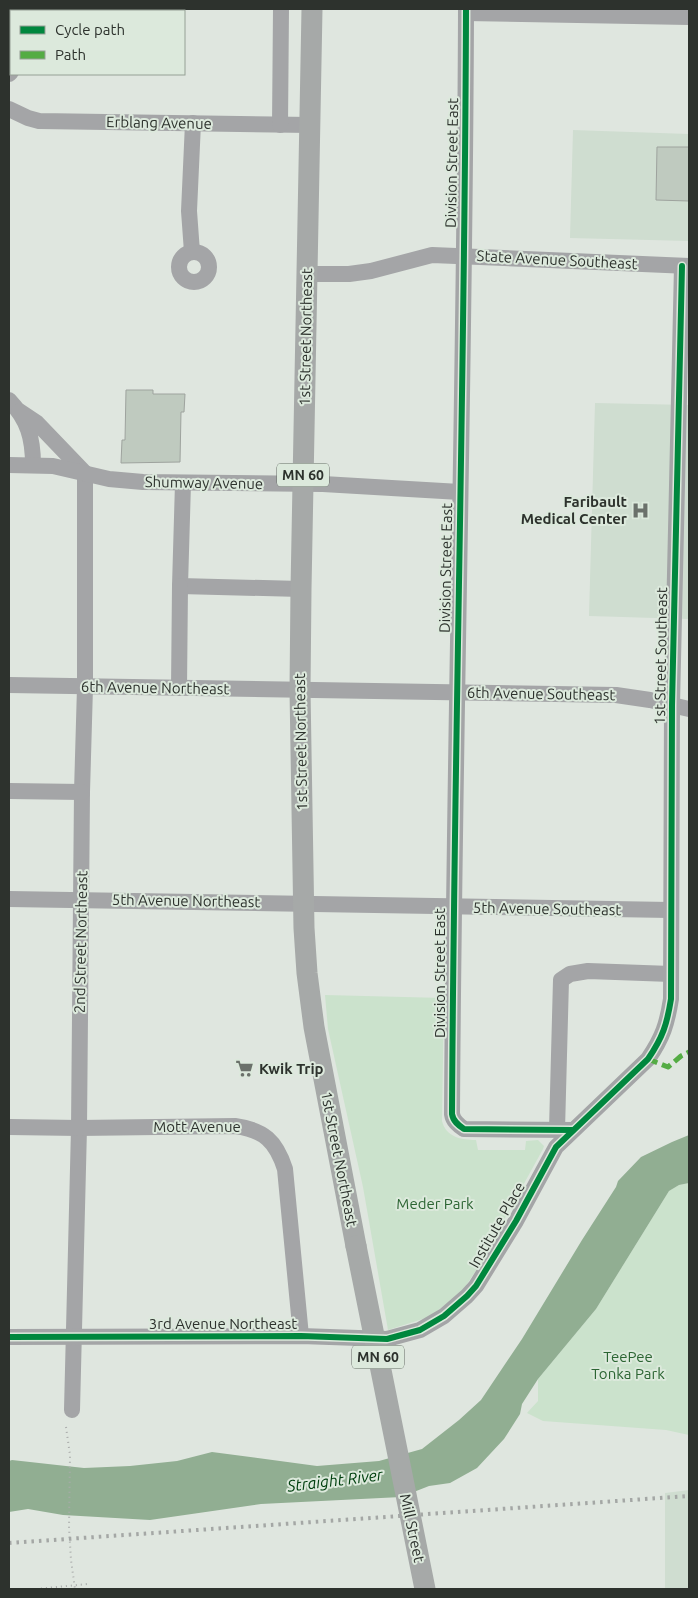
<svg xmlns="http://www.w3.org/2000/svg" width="698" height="1598" viewBox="0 0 698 1598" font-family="Ubuntu,sans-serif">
<rect width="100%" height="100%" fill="#dfe6df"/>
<g fill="#cfddd0">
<path d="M573,130L689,134V241L570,238Z"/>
<path d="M595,403L689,405V619L589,616Z"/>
<path d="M689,1490V1589H665V1493Z"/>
</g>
<g fill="#cbe2cc">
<path d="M325,995L444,998L442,1121C446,1137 461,1140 476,1140L478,1150H525L526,1141L538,1140L544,1146L543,1149L477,1269L461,1293L429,1317L388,1330L363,1187L328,1029Z"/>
<path d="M689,1183V1435L666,1430L543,1421L527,1413L538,1401V1379L596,1309L669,1191L679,1185Z"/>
</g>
<path fill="#91ae92" d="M689,1135V1183L679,1185L669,1191L596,1309L538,1379L522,1404L520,1414L504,1439L477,1468L450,1483L429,1486L401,1497L261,1504L150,1520L63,1515L28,1509L9,1512V1461L12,1460L84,1468L130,1466L177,1461L212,1452L317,1466L379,1461L422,1449L459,1420L481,1400L522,1339L582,1240L616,1187L618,1181L641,1157L672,1142Z"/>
<g fill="#bfcabf" stroke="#9ea39e">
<path d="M657,147H689V201L656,200Z"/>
<path d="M126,390H153V394H185L184,412H181L180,462L121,463L122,440H125Z"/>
</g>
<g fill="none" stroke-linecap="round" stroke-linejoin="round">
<g stroke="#a9abaa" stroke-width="2" stroke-dasharray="1 4" stroke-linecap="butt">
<path d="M66,1427L70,1455L69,1528L71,1560L75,1589"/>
<path d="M36,1589L88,1584"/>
</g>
<g stroke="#a4a5a7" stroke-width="16">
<path d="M466,9C465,377 454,745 452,1114C453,1121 458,1125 464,1129L573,1130"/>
<path d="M41,11V9"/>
<path d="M466,13L689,17"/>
<path d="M9,74L11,72"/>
<path d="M9,109L28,118L39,121L311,125"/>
<path d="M280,125L281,9"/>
<path d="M192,252L189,211L193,123"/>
<circle cx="194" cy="267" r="15"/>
<path d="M307,274H349L371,271L432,255L689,266"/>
<path d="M9,400C28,420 33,438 33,465"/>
<path d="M19,411L37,423L85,473V687L82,792L79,1128L72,1410"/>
<path d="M9,465L53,466L109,479L143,482L323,484L460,492"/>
<path d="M183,483L180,586L301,589"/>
<path d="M9,685L616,695L650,700L689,709"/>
<path d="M179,688L180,586"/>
<path d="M9,791L82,792"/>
<path d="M9,899L670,910"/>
<path d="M9,1127L79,1128L235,1126C264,1130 276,1141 285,1169L301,1336"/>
<path d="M557,1130L561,980L570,974L588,971L671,974"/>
<path d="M9,1337L301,1336L387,1339L420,1330L444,1316L467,1296L476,1286L516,1221L556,1147L648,1059C663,1037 667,1024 671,999L672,705L682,266"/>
</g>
<path stroke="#a6a9a8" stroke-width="21" d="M312,9L301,589L300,690L304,928L307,973L314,1027L356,1246"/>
<path stroke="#a4a7a5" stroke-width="4" stroke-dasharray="2.5 5" stroke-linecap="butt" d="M9,1543L689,1496"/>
<path stroke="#a6a9a8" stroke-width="21" d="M356,1246L425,1589"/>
<path stroke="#54ac44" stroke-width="5" stroke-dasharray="10 5" stroke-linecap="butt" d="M648,1059L668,1067L681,1056L689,1052"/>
<defs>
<g id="cycleway">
<path d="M466,9C465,377 454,745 452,1114C453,1121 458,1125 464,1129L573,1130"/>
<path d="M9,1337L301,1336L387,1339L420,1330L444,1316L467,1296L476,1286L516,1221L556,1147L648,1059C663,1037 667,1024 671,999L672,705L682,266"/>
</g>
</defs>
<use href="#cycleway" stroke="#dce9dc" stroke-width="9"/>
<use href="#cycleway" stroke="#00873e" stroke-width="6"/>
</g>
<defs>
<symbol id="hospital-bare" viewBox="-9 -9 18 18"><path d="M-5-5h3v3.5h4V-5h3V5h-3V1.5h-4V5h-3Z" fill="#6b716b" stroke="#dce9dc" stroke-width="2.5" paint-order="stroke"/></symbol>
<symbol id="supermarket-bare" viewBox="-9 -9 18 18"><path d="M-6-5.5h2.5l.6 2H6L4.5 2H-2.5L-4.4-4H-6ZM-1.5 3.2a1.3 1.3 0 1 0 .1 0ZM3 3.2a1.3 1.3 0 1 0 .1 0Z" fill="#6b716b" stroke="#dce9dc" stroke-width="2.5" paint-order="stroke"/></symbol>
</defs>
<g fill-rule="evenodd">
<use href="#hospital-bare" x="628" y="498" width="25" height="25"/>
<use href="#supermarket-bare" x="232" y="1056" width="25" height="25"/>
</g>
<g text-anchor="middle" stroke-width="4" stroke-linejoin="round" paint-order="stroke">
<g fill="#dce9dc" stroke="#626962" stroke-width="1">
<rect x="277" y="463.5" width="52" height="23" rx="4"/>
<rect x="352" y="1345.5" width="52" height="23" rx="4"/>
</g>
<g font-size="14" font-weight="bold" fill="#2d322d">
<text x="303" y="480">MN 60</text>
<text x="378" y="1362">MN 60</text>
</g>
<g font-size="15" fill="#2d322d" stroke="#dce9dc">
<text transform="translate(159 123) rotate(1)" y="5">Erblang Avenue</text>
<text transform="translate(452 163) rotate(-89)" y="5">Division Street East</text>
<text transform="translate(557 260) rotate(3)" y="5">State Avenue Southeast</text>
<text transform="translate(306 337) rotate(-89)" y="5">1st Street Northeast</text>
<text transform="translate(204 483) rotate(1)" y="5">Shumway Avenue</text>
<text transform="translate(446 568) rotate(-89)" y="5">Division Street East</text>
<text transform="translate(661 656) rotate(-89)" y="5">1st Street Southeast</text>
<text transform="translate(155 688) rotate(1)" y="5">6th Avenue Northeast</text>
<text transform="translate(541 694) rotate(1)" y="5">6th Avenue Southeast</text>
<text transform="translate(301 742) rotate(-91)" y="5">1st Street Northeast</text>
<text transform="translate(186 901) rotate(1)" y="5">5th Avenue Northeast</text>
<text transform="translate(547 909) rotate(1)" y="5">5th Avenue Southeast</text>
<text transform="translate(81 942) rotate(-89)" y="5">2nd Street Northeast</text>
<text transform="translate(440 973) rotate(-90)" y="5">Division Street East</text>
<text x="197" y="1132">Mott Avenue</text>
<text transform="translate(339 1159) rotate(79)" y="5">1st Street Northeast</text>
<text transform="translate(497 1225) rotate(-60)" y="5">Institute Place</text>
<text x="223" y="1329">3rd Avenue Northeast</text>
<text transform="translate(412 1528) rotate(78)" y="5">Mill Street</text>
</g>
<g font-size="15" font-weight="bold" fill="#2d322d" stroke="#dce9dc" text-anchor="end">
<text x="627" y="507">Faribault<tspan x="627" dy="17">Medical Center</tspan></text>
<text x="259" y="1074" text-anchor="start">Kwik Trip</text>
</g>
<g font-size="15" fill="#2c6533" stroke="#dce9dc">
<text x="435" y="1209">Meder Park</text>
<text x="628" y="1362">TeePee<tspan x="628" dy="17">Tonka Park</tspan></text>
</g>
<g font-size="16" font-style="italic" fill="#00400f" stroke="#dce9dc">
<text transform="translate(335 1480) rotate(-7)" y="6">Straight River</text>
</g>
</g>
<rect width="698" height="1598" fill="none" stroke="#2d322d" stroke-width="20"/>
<rect x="10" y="10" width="175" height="65" fill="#dce9dc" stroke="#96a096"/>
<rect x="20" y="26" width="25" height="8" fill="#00873e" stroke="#96a096"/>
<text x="55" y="35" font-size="15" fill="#2d322d">Cycle path</text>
<rect x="20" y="51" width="25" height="8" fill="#54ac44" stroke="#96a096"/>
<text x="55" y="60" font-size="15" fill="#2d322d">Path</text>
</svg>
